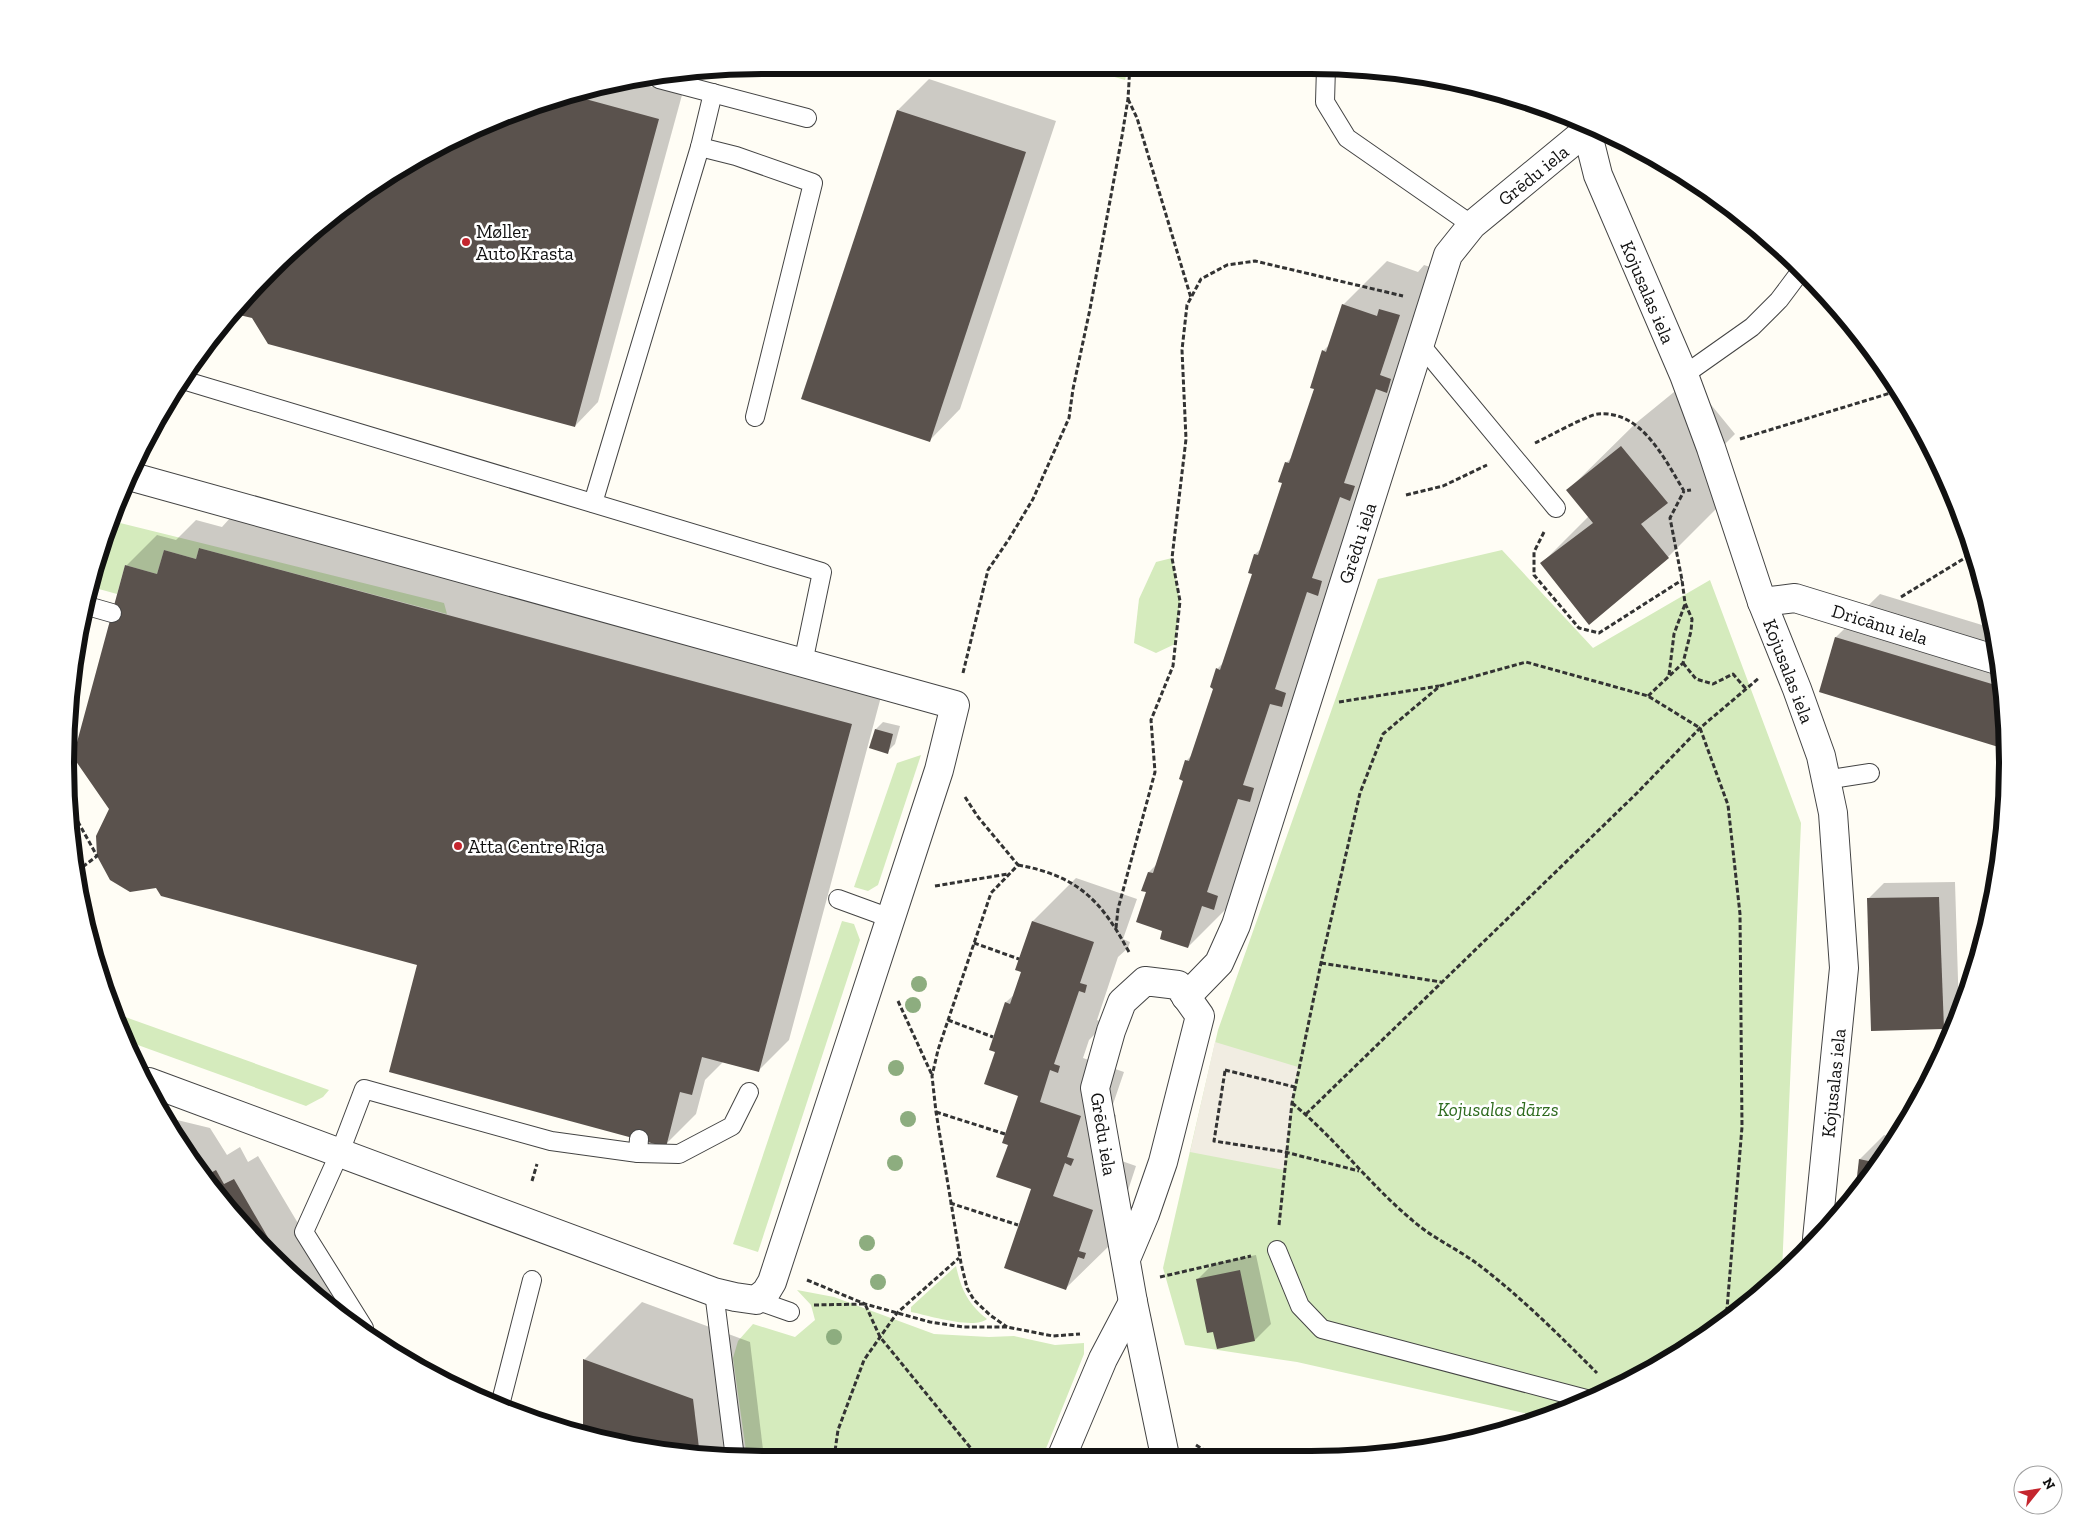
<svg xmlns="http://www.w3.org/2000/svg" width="2073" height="1525" viewBox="0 0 2073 1525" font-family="'Zilla Slab',serif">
<rect width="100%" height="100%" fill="#fffdf5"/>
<g fill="#d5ebbd">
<path d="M1073,65H1129L1125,80Z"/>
<path d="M112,521L444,603L447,614L199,548L196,559L164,550L157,574L125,565L117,594L88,586Z"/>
<path d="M1502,550L1593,648L1710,580L1801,823L1782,1272L1735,1316L1578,1407L1541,1417L1297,1362L1185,1345L1163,1268L1218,1030L1378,579Z"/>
<path d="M1172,558L1180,601L1175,644L1156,653L1134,643L1139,599L1156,562Z"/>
<path d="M921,755L878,885L868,891L854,887L897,763Z"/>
<path d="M842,921L854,924L860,940L758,1252L733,1244Z"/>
<path d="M114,1013L329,1090L323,1097L306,1106L124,1040L118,1029Z"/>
<path d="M956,1266C961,1289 968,1304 987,1319C974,1330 927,1315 911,1312V1307Z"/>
<path d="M797,1290L834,1297L934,1334L989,1337L1014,1336L1055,1345L1084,1343V1354L1043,1456L747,1458L733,1358L738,1341L753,1324L795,1337L815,1320L811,1305Z"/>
</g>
<path fill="#f1ede2" d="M1215,1042L1298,1067L1292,1103L1284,1170L1190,1152Z"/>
<g fill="#0003">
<path d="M929,79L1056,121L960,409L929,441L803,398L898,110Z"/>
<path d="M634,82L682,95L598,402L575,426L495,118L582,89Z"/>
<path d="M1387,261L1418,272L1424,265L1443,271L1232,903L1188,947L1148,891L1149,872L1157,864L1185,780L1186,761L1193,754L1215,688L1211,687L1217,669L1224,662L1253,574L1255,554L1262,548L1284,482L1286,463L1293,456L1315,388L1323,351L1330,344L1343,305Z"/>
<path d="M1690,379L1735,434L1710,459L1736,489L1668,557L1589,623L1542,563L1589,516L1568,490L1636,423Z"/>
<path d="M231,517L882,693L789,1040L758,1071L723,1062L705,1080L696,1114L665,1145L419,964L111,809L126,566L157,535L176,540L196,520L222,527Z"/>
<path d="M1880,594L1992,628L2006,717L2005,748L1820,691L1836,637Z"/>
<path d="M883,722L900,726L895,744L887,752L876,729Z"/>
<path d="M1076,878L1137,899L1123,939L1130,942L1128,948L1118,957L1097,1020L1103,1022L1101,1028L1089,1040L1083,1058L1124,1072L1110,1113L1116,1115L1115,1121L1096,1152L1136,1166L1110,1245L1066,1288L1033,1188L1009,1144L1020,1095L996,1051L1006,1002L1015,994L1023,971L1033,921Z"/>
<path d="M1955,882L1959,1012L1943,1028L1868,899L1884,883Z"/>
<path d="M169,1118L210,1128L227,1155L240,1147L248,1162L258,1156L352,1314L349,1318L303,1287L209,1187Z"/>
<path d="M1884,1135L1895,1138L1857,1192L1860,1159Z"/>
<path d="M1256,1255L1271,1324L1255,1340L1214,1331L1197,1280L1213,1264Z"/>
<path d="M642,1302L750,1342L764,1458H717L584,1437L585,1359Z"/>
</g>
<g fill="#5a524d">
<path d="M567,94L659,119L575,427L268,344L252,318L231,313L238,302L375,182L495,118Z"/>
<path d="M897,110L1026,152L930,442L801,399Z"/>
<path d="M1342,304L1377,316L1379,309L1400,315L1380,375L1391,379L1387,393L1376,389L1344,483L1355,486L1350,501L1340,497L1312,578L1322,581L1318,596L1307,592L1275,689L1286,693L1282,707L1270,704L1243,785L1254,788L1250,802L1238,799L1207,892L1218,896L1214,910L1202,906L1188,948L1160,939L1162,931L1136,922L1146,892L1141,891L1148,872L1153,873L1183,781L1179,779L1185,760L1189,761L1213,689L1210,687L1216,668L1220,670L1252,574L1248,573L1254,554L1258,555L1282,483L1278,482L1285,462L1289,463L1314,389L1310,388L1322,350L1326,352Z"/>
<path d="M1621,446L1668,503L1641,524L1669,558L1589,625L1540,563L1593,523L1566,490Z"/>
<path d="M199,548L852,724L759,1072L702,1057L692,1095L680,1092L666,1147L389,1072L417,965L161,896L156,888L130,892L110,880L97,856L96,836L109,809L73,757L125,565L157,574L164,550L196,559Z"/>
<path d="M1835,637L2002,687L2006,717L2005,749L1819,692Z"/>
<path d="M875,729L893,734L888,754L869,748Z"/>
<path d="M1939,897L1944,1029L1871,1031L1867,898Z"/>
<path d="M1032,921L1094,942L1080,983L1087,985L1085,993L1079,991L1054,1064L1060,1066L1058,1073L1050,1070L1040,1102L1081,1116L1067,1157L1074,1159L1071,1166L1065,1163L1053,1196L1093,1210L1079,1251L1086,1253L1084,1259L1078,1257L1066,1290L1004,1268L1031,1189L996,1177L1008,1145L1002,1143L1018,1096L984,1084L995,1052L989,1050L1005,1002L1010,1004L1021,972L1015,970Z"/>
<path d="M1859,1159L1878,1163L1855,1194Z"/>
<path d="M216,1170L224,1184L234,1179L288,1272L209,1187L203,1177Z"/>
<path d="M1240,1270L1255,1341L1217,1349L1213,1332L1207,1333L1196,1279Z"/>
<path d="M583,1359L693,1399L700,1456L583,1436Z"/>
</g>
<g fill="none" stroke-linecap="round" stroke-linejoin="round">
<defs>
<g id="lane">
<path d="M1326,67L1325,102L1347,138L1472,225"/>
<path d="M659,79L807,118"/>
<path d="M1573,116L1587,131"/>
<path d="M700,147L736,156L813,183L755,417"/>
<path d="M1420,344L1556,508"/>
<path d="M1684,375L1752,327L1779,300L1797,276"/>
<path d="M186,381L822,572L803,663"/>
<path d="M593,503L700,147L713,93"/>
<path d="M84,605L112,613"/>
<path d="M1825,780L1870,773"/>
<path d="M838,899L890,918"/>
<path d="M638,1153L679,1154L732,1126L749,1092"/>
<path d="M1277,1250L1300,1306L1322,1329L1590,1400"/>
<path d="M714,1292L735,1458"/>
<path d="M756,1300L790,1312"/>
<path d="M364,1328L304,1232L340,1152L364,1089L551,1141L638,1153L639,1139"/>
<path d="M500,1405L532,1280"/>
</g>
<g id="street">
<path d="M1587,131L1598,175L1684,375L1711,448L1762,602L1797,689L1821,756L1833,813L1844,968L1817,1239"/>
<path d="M129,476L955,705L939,770L772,1282L766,1292L756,1300L735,1297L714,1292L149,1082"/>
<path d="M1762,602L1795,598L1997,660"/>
<path d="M1186,997L1219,963L1236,925L1448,255L1472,225L1592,126"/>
<path d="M1126,1259L1145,1214L1163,1162L1200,1016L1178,985L1145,981L1122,1002L1111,1031L1095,1088L1133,1302L1165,1456"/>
<path d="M1062,1456L1103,1359L1133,1302"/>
</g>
</defs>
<use href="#lane" stroke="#444" stroke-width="20"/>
<use href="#street" stroke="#444" stroke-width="30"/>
<g stroke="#333" stroke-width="3" stroke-dasharray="5 2.5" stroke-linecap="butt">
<path d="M1128,99L1137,118L1191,298"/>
<path d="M1740,439L1897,391"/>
<path d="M1535,443C1548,437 1587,415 1598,414C1642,410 1665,460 1684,491L1691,490"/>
<path d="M1406,495L1443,486L1487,465"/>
<path d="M1544,532L1534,552V575L1579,628L1599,633L1682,580"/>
<path d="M1901,597L1973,553"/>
<path d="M1683,663L1696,679L1713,684L1733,674L1746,689"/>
<path d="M963,673L988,570L1009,539L1033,499L1069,418L1073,389L1090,309L1122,136L1128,99L1130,65"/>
<path d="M1669,675L1674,634L1685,604"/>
<path d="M1648,696L1683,663L1691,631L1692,619L1685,603L1682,580L1670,518L1684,491"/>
<path d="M1339,702L1439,686"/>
<path d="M965,797L978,817L1018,865L991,893L938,1050L932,1076L936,1112L961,1263L967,1288L974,1300L990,1315L1007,1327"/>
<path d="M71,814L72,811L97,856L76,872"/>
<path d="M1018,865C1078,876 1101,900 1129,952"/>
<path d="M935,886L1008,874"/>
<path d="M1116,928L1118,909L1155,772L1151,720L1173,666L1180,601L1172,558L1186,439L1182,350L1187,305L1201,279L1227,265L1255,261L1403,296"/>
<path d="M974,943L1019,959"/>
<path d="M1321,963L1441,982"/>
<path d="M898,1001L932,1075"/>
<path d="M948,1020L993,1037"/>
<path d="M1225,1070L1295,1087"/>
<path d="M1225,1071L1214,1141L1285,1152L1359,1171"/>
<path d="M1292,1103C1335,1138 1369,1184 1412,1220C1432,1238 1458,1249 1479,1265C1521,1297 1559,1335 1597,1373"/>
<path d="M936,1112L1005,1134"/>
<path d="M1306,1114L1637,793L1700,728L1759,678"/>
<path d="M532,1181L537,1164"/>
<path d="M950,1203L1018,1225"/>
<path d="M1279,1225L1292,1103L1321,963L1360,793L1383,734L1440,686L1526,662L1648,696L1700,728L1728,805L1740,914L1742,1127L1726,1321"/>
<path d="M1160,1277L1251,1256"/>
<path d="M807,1280L865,1304L930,1322L963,1327H1007L1053,1336L1080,1334"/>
<path d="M814,1305L865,1304L880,1337L978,1457"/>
<path d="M1196,1445L1212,1455"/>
<path d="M834,1458L838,1430L864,1360L897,1313L959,1258"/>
</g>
<use href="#lane" stroke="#fff" stroke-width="18"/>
<use href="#street" stroke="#fff" stroke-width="28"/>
</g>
<g fill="#8dad7f">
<circle cx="919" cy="984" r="8"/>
<circle cx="913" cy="1005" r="8"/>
<circle cx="896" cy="1068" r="8"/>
<circle cx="908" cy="1119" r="8"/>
<circle cx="895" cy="1163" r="8"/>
<circle cx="867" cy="1243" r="8"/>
<circle cx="878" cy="1282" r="8"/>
<circle cx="834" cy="1337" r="8"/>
</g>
<g fill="#c4262e" stroke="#fff" stroke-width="2">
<circle cx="466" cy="242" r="5"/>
<circle cx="458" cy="846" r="5"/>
</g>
<g text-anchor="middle" stroke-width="5" stroke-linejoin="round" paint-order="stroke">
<g font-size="19" fill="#111" stroke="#fff">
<text transform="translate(1533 175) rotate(-39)" y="7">Grēdu iela</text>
<text transform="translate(1648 292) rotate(67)" y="7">Kojusalas iela</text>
<text transform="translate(1357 543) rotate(-72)" y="7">Grēdu iela</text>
<text transform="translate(1880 624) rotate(17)" y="7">Dricānu iela</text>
<text transform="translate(1789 671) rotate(69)" y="7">Kojusalas iela</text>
<text transform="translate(1833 1083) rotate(-84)" y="7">Kojusalas iela</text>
<text transform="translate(1104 1134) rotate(81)" y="7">Grēdu iela</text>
</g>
<g font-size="19" fill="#111" stroke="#fff" text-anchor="start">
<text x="476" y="238">Møller<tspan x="476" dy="22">Auto Krasta</tspan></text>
<text x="468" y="853">Atta Centre Riga</text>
</g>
<g font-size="19" font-style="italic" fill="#2f6b1f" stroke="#fff">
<text x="1498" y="1116">Kojusalas dārzs</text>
</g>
</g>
<path d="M0 0H2073V1525H0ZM762 74H1311A688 688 0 0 1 1999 762V763A688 688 0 0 1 1311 1451H762A688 688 0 0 1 74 763V762A688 688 0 0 1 762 74Z" fill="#fff" fill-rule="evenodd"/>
<path fill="none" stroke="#111" stroke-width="6" d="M762 74H1311A688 688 0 0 1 1999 762V763A688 688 0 0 1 1311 1451H762A688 688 0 0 1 74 763V762A688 688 0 0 1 762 74Z"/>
<g transform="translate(2038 1490) rotate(60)"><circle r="24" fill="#ffffff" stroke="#a0a0a0"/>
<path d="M0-4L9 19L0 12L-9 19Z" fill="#c4262e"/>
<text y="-8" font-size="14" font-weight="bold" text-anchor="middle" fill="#111111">N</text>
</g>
</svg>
